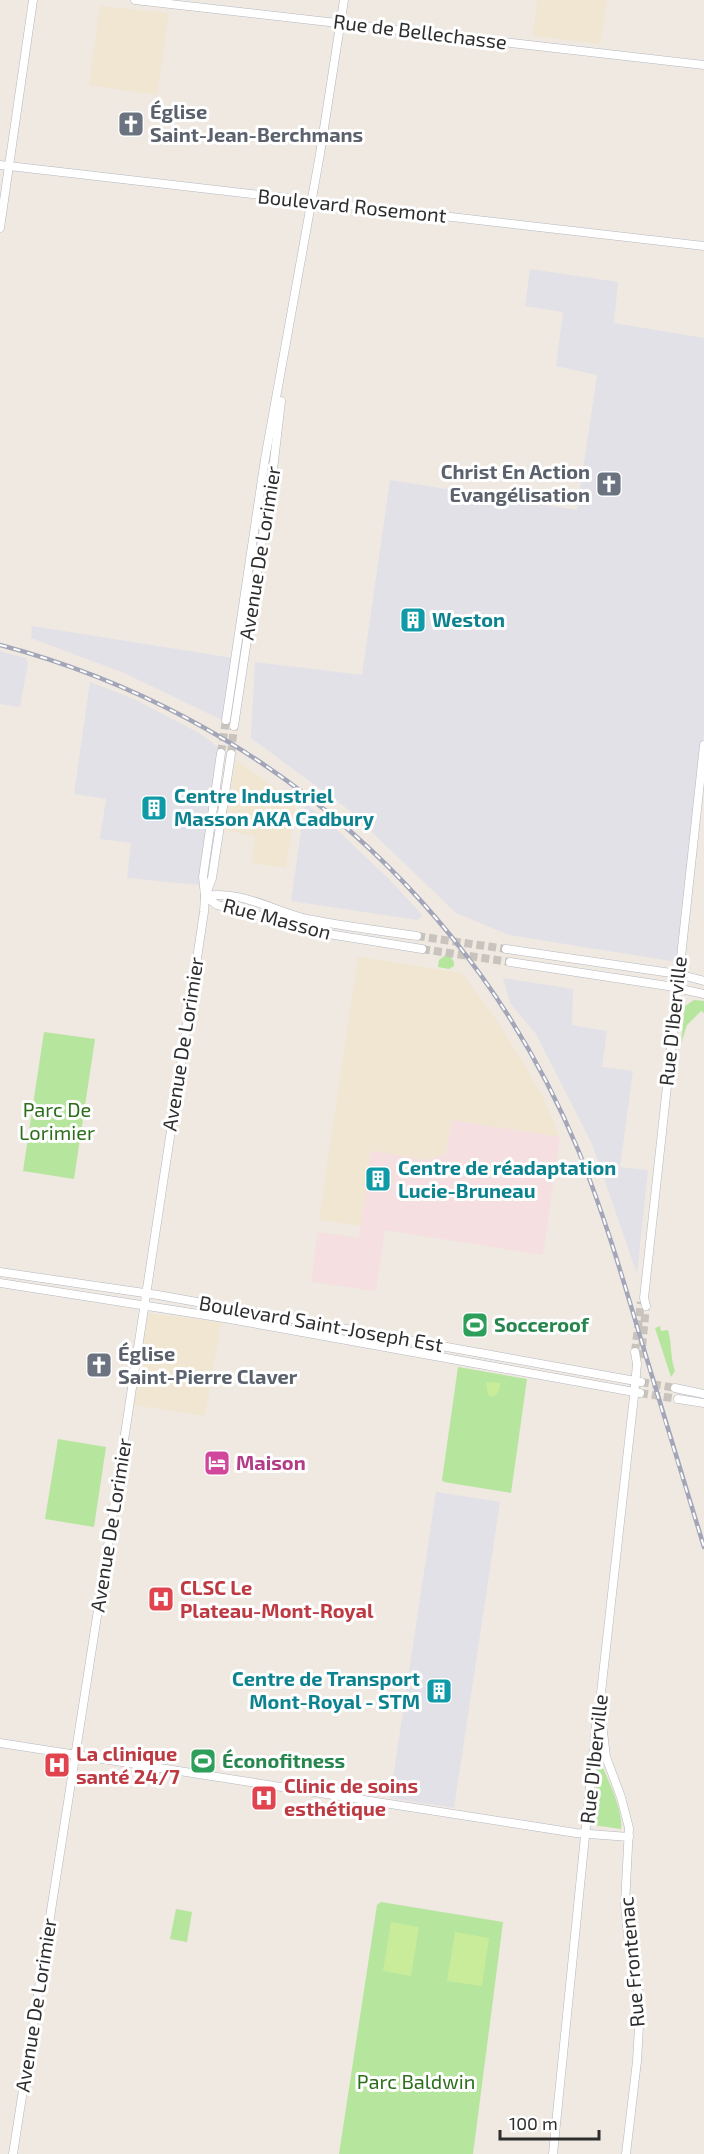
<svg xmlns="http://www.w3.org/2000/svg" width="704" height="2154" viewBox="0 0 704 2154" font-family="'Exo 2',sans-serif">
<rect width="100%" height="100%" fill="#efe9e1"/>
<g fill="#e3e1e8">
<path d="M530,269L618,282L614,323L704,338V733L677,962L509,935L456,913L349,810L251,738L255,662L362,675L390,480L577,510L597,375L556,366L563,312L525,306Z"/>
<path d="M32,626L233,658L224,721L124,673L31,638Z"/>
<path d="M0,651L26,658L28,663L20,707L0,704Z"/>
<path d="M90,682L134,699L199,733L219,748L199,885L127,878L131,843L100,839L106,799L74,794Z"/>
<path d="M305,803L337,830L390,880L423,916L417,920L291,901Z"/>
<path d="M503,978L573,989L572,1025L607,1031L602,1067L633,1071L620,1167L648,1170L637,1274L592,1144L536,1034L510,1003Z"/>
<path d="M436,1492L500,1502L454,1808L390,1798Z"/>
</g>
<g fill="#f0e6d1">
<path d="M537,0H607L600,44L533,36Z"/>
<path d="M100,6L169,13L157,95L89,85Z"/>
<path d="M236,760L296,802L286,868L252,863L255,836L223,830Z"/>
<path d="M358,957L462,973L496,1019L521,1059L542,1095L560,1137L452,1120L446,1154L427,1160L371,1151L361,1226L319,1220Z"/>
<path d="M148,1313L221,1322L205,1416L134,1405Z"/>
</g>
<path fill="#f5dfe0" d="M452,1120L560,1137L543,1255L385,1230L376,1291L311,1282L318,1232L359,1238L371,1151L427,1160L446,1154Z"/>
<g fill="#b6e59e">
<path d="M448,953L454,962V966L449,969L438,967L439,960Z"/>
<path d="M694,1000L704,1001V1013L701,1011L687,1025L681,1044L685,1006Z"/>
<path d="M44,1032L95,1039L74,1179L23,1171Z"/>
<path d="M660,1326L661,1331L668,1330C672,1343 670,1357 675,1371L671,1377L655,1328Z"/>
<path d="M458,1367L527,1379L511,1493L444,1482L442,1480Z"/>
<path d="M58,1439L106,1447L94,1527L45,1519Z"/>
<path d="M598,1756C605,1774 624,1810 621,1829L593,1825Z"/>
<path d="M381,1902L503,1922L473,2154H339L377,1905Z"/>
<path d="M176,1909L192,1912L187,1942L170,1939Z"/>
</g>
<g fill="#c9ec9a">
<path d="M486,1382L501,1383L498,1392L493,1397L488,1395Z"/>
<path d="M391,1922L419,1927L411,1976L383,1971Z"/>
<path d="M455,1932L489,1938L482,1986L447,1981Z"/>
</g>
<g fill="none" stroke-linecap="round" stroke-linejoin="round">
<g stroke="#c8c4bd" stroke-width="8" stroke-dasharray="8 4" stroke-linecap="butt">
<path d="M221,753L226,720"/>
<path d="M231,754L234,726"/>
<path d="M417,936L506,949"/>
<path d="M422,949L510,962"/>
<path d="M635,1352L641,1302"/>
<path d="M641,1358L646,1306"/>
<path d="M641,1382L675,1388"/>
<path d="M640,1393L678,1399"/>
</g>
<defs>
<g id="secondary">
<path d="M135,0L704,65"/>
<path d="M0,165L704,246"/>
<path d="M0,228L33,0"/>
<path d="M226,720L265,459L320,154L344,0"/>
<path d="M234,726L274,461L281,401"/>
<path d="M206,894L212,878L231,754"/>
<path d="M205,896L217,905L249,912L281,924L316,932L422,949"/>
<path d="M205,896C242,890 273,911 307,919C343,926 380,931 417,936"/>
<path d="M506,949L678,974L704,981"/>
<path d="M510,962L668,986L704,994"/>
<path d="M0,1272L158,1295L641,1382"/>
<path d="M0,1283L224,1318L640,1393"/>
<path d="M646,1306L644,1298L704,745"/>
<path d="M675,1388L704,1394"/>
<path d="M678,1399L704,1403"/>
<path d="M601,1715L606,1757L621,1797L629,1828L625,1904L628,1936L636,1973L640,2009L637,2061L626,2154"/>
<path d="M0,1743L576,1833L629,1837"/>
<path d="M13,2154L110,1533L204,912L205,896L203,877L221,753"/>
<path d="M553,2154L597,1717L600,1702L634,1396L637,1364L635,1352"/>
</g>
</defs>
<use href="#secondary" stroke="#b4b7c1" stroke-width="9"/>
<use href="#secondary" stroke="#fff" stroke-width="8"/>
<defs>
<path id="rail" d="M0,645C263,715 475,900 579,1152C604,1214 623,1279 642,1343C662,1411 683,1479 704,1547"/>
</defs>
<use href="#rail" stroke="#a3a6b8" stroke-width="4.5"/>
<use href="#rail" stroke="#fff" stroke-width="2" stroke-dasharray="7" stroke-linecap="butt"/>
</g>
<defs>
<symbol id="church-square" viewBox="-11 -11 22 22"><rect x="-9" y="-9" width="18" height="18" rx="4" fill="#6b7280" stroke="#fff"/><path d="M-1.2-6h2.4v3.5h3.3v2.4h-3.3V6h-2.4V-.1h-3.3v-2.4h3.3Z" fill="#fff"/></symbol>
<symbol id="building-square" viewBox="-11 -11 22 22"><rect x="-9" y="-9" width="18" height="18" rx="4" fill="#0f9aa8" stroke="#fff"/><path d="M-4-6H4V6H1V3H-1V6H-4ZM-2.5-4.3h1.7v1.8h-1.7ZM.8-4.3h1.7v1.8H.8ZM-2.5-1h1.7V.8h-1.7ZM.8-1h1.7V.8H.8Z" fill="#fff"/></symbol>
<symbol id="stadium-square" viewBox="-11 -11 22 22"><rect x="-9" y="-9" width="18" height="18" rx="4" fill="#2e9e5b" stroke="#fff"/><path d="M0-5a6.5 5 0 1 0 0 10a6.5 5 0 1 0 0-10ZM-3.5-1.8h7v3.6h-7Z" fill="#fff"/></symbol>
<symbol id="hotel-square" viewBox="-11 -11 22 22"><rect x="-9" y="-9" width="18" height="18" rx="4" fill="#d1479c" stroke="#fff"/><path d="M-6-4.5h1.5V1H6V5H4.5V3h-9V5H-6ZM-4 0a1.8 1.8 0 1 1 3.6 0ZM.5 0V-2.5h3Q6-2.5 6 0Z" fill="#fff"/></symbol>
<symbol id="hospital-square" viewBox="-11 -11 22 22"><rect x="-9" y="-9" width="18" height="18" rx="4" fill="#e0444e" stroke="#fff"/><path d="M-5-5h3v3.5h4V-5h3V5h-3V1.5h-4V5h-3Z" fill="#fff"/></symbol>
</defs>
<g fill-rule="evenodd">
<use href="#church-square" x="116" y="109" width="30" height="30"/>
<use href="#church-square" x="594" y="469" width="30" height="30"/>
<use href="#building-square" x="398" y="605" width="30" height="30"/>
<use href="#building-square" x="139" y="793" width="30" height="30"/>
<use href="#building-square" x="363" y="1164" width="30" height="30"/>
<use href="#stadium-square" x="460" y="1310" width="30" height="30"/>
<use href="#church-square" x="84" y="1350" width="30" height="30"/>
<use href="#hotel-square" x="202" y="1448" width="30" height="30"/>
<use href="#hospital-square" x="146" y="1584" width="30" height="30"/>
<use href="#building-square" x="424" y="1676" width="30" height="30"/>
<use href="#stadium-square" x="188" y="1746" width="30" height="30"/>
<use href="#hospital-square" x="42" y="1750" width="30" height="30"/>
<use href="#hospital-square" x="249" y="1783" width="30" height="30"/>
</g>
<g text-anchor="middle" stroke-width="6" stroke-linejoin="round" paint-order="stroke">
<g font-size="20" fill="#2e2e2e" stroke="#fff">
<text transform="translate(420 32) rotate(7)" y="7">Rue de Bellechasse</text>
<text transform="translate(352 206) rotate(6)" y="7">Boulevard Rosemont</text>
<text transform="translate(260 553) rotate(-81)" y="7">Avenue De Lorimier</text>
<text transform="translate(277 919) rotate(15)" y="7">Rue Masson</text>
<text transform="translate(673 1021) rotate(-84)" y="7">Rue D'Iberville</text>
<text transform="translate(183 1044) rotate(-81)" y="7">Avenue De Lorimier</text>
<text transform="translate(321 1324) rotate(10)" y="7">Boulevard Saint-Joseph Est</text>
<text transform="translate(111 1525) rotate(-81)" y="7">Avenue De Lorimier</text>
<text transform="translate(594 1759) rotate(-84)" y="7">Rue D'Iberville</text>
<text transform="translate(632 1962) rotate(-95)" y="7">Rue Frontenac</text>
<text transform="translate(36 2005) rotate(-81)" y="7">Avenue De Lorimier</text>
</g>
<g font-size="20" font-weight="bold" fill="#5b616d" stroke="#fff" text-anchor="start">
<text x="150" y="119">Église<tspan x="150" dy="23">Saint-Jean-Berchmans</tspan></text>
<text x="590" y="479" text-anchor="end">Christ En Action<tspan x="590" dy="23">Evangélisation</tspan></text>
<text x="118" y="1361">Église<tspan x="118" dy="23">Saint-Pierre Claver</tspan></text>
</g>
<g font-size="20" font-weight="bold" fill="#0d838f" stroke="#fff" text-anchor="start">
<text x="432" y="627">Weston</text>
<text x="174" y="803">Centre Industriel<tspan x="174" dy="23">Masson AKA Cadbury</tspan></text>
<text x="398" y="1175">Centre de réadaptation<tspan x="398" dy="23">Lucie-Bruneau</tspan></text>
<text x="420" y="1686" text-anchor="end">Centre de Transport<tspan x="420" dy="23">Mont-Royal - STM</tspan></text>
</g>
<g font-size="20" fill="#2c6e1b" stroke="#fff">
<text x="57" y="1117">Parc De<tspan x="57" dy="23">Lorimier</tspan></text>
<text x="416" y="2089">Parc Baldwin</text>
</g>
<g font-size="20" font-weight="bold" fill="#27864d" stroke="#fff" text-anchor="start">
<text x="494" y="1332">Socceroof</text>
<text x="222" y="1768">Éconofitness</text>
</g>
<g font-size="20" font-weight="bold" fill="#b23c85" stroke="#fff" text-anchor="start">
<text x="236" y="1470">Maison</text>
</g>
<g font-size="20" font-weight="bold" fill="#be3a42" stroke="#fff" text-anchor="start">
<text x="180" y="1595">CLSC Le<tspan x="180" dy="23">Plateau-Mont-Royal</tspan></text>
<text x="76" y="1761">La clinique<tspan x="76" dy="23">santé 24/7</tspan></text>
<text x="284" y="1793">Clinic de soins<tspan x="284" dy="23">esthétique</tspan></text>
</g>
</g>
<path d="M500 2130v9h99v-9" fill="none" stroke="#2e2e2e" stroke-width="3"/>
<text x="509" y="2130" font-size="18" fill="#2e2e2e" stroke="#ffffff" stroke-width="4.5" paint-order="stroke">100 m</text>
</svg>
